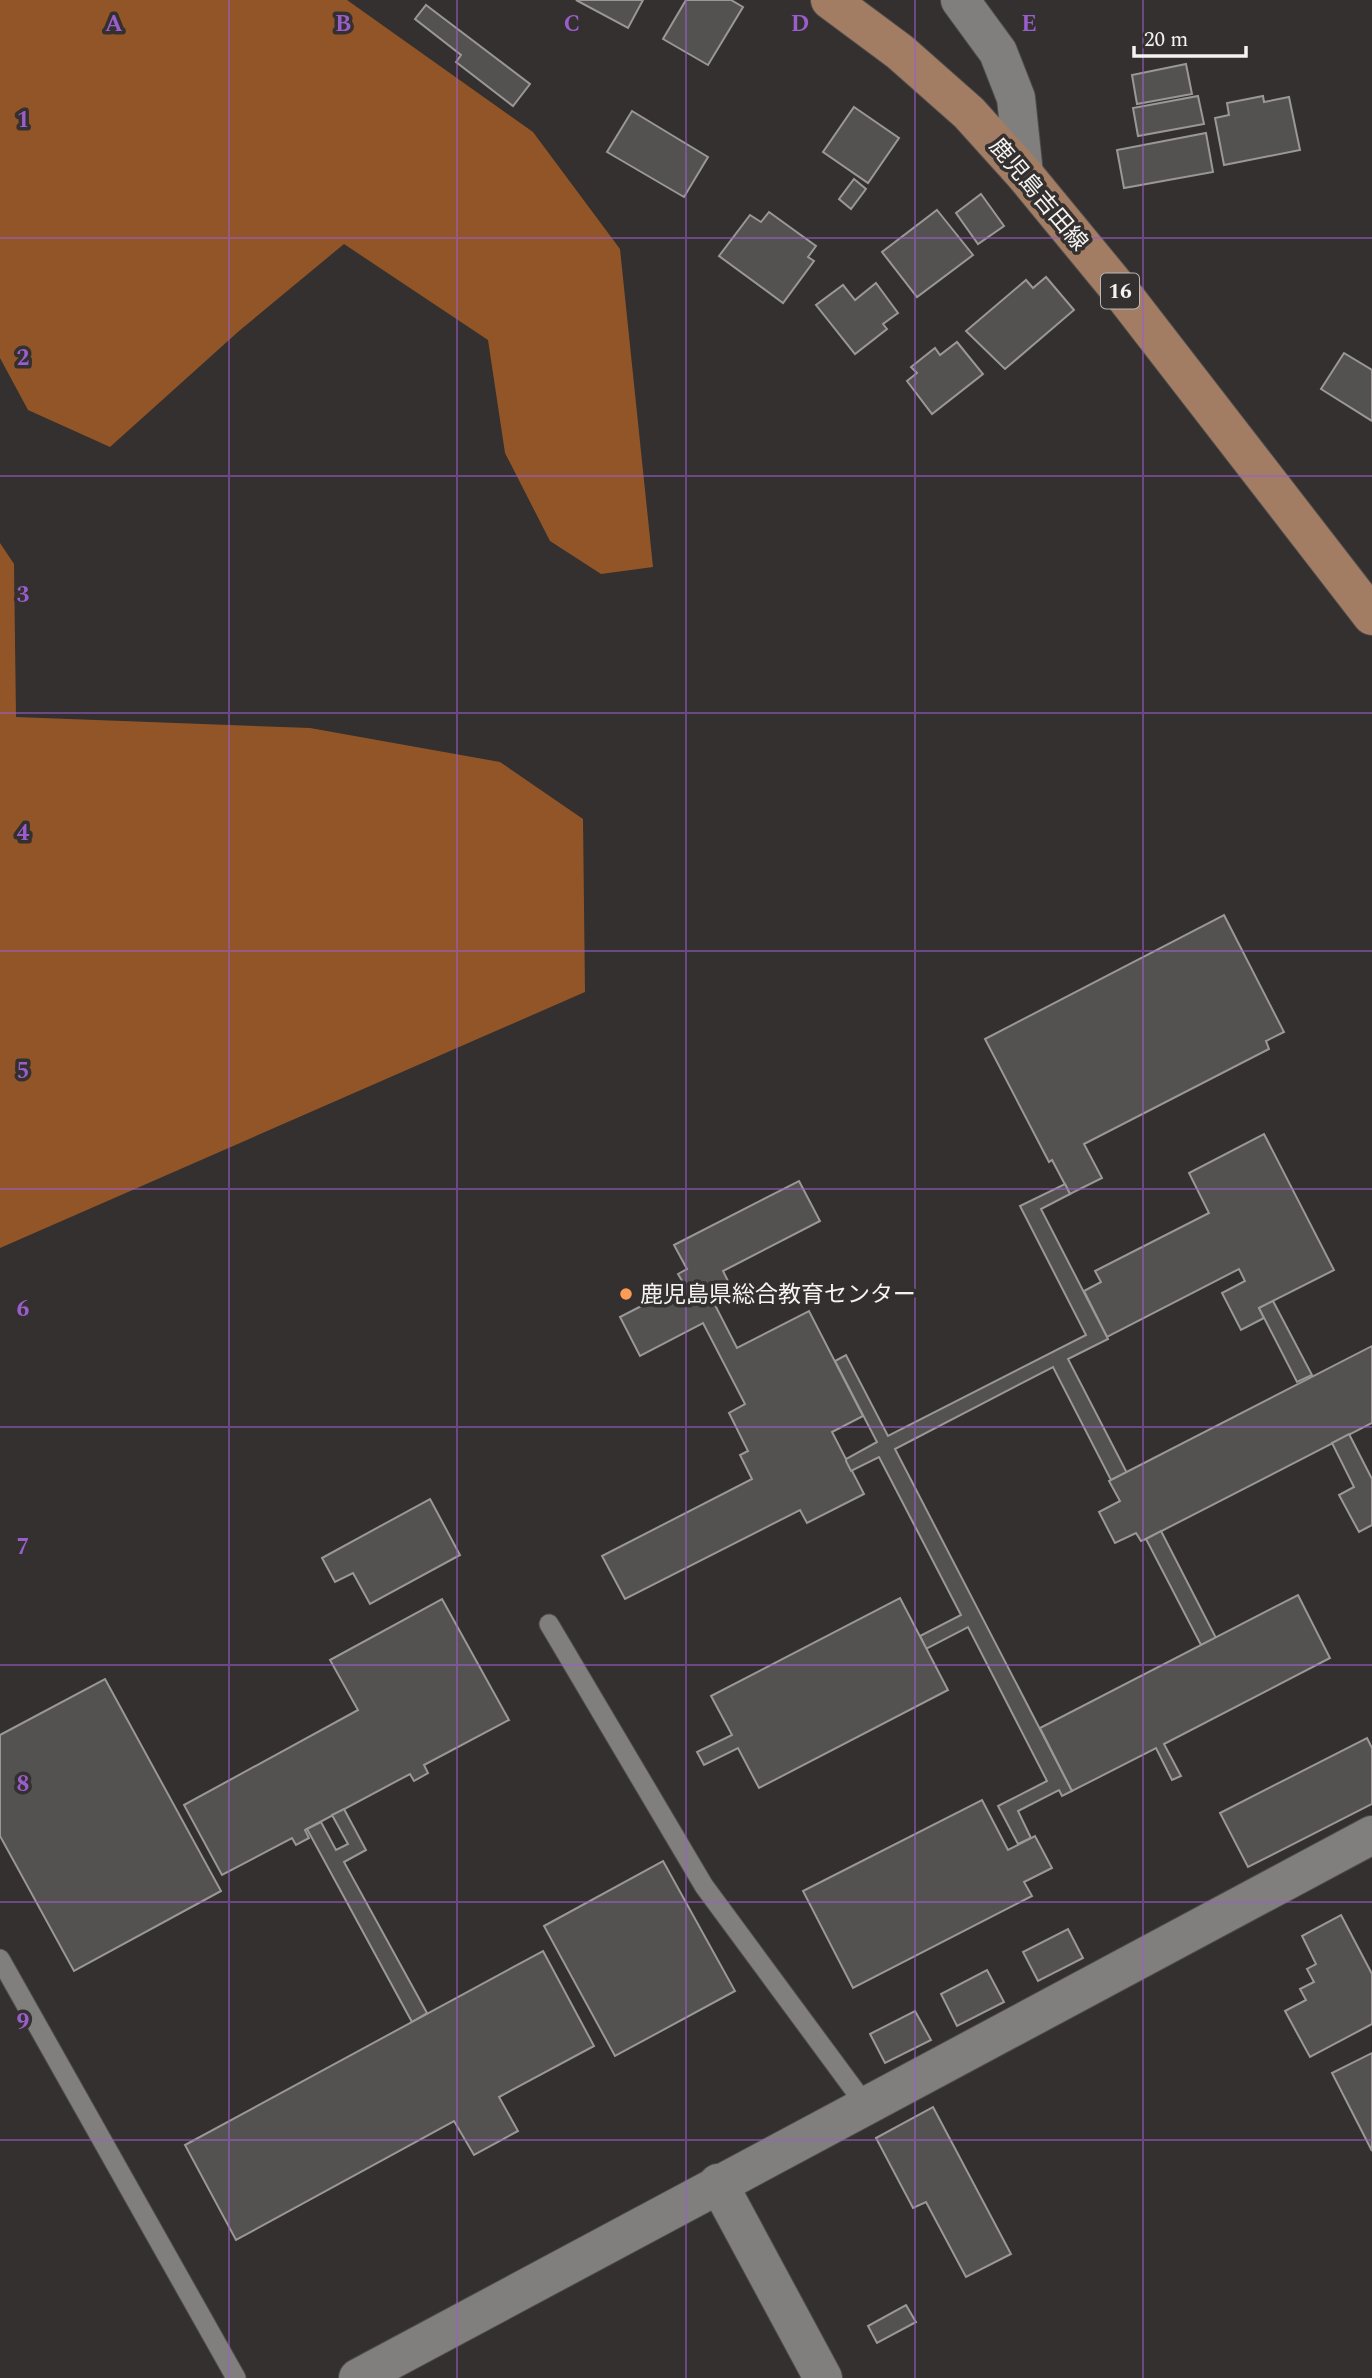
<svg xmlns="http://www.w3.org/2000/svg" width="1372" height="2378" viewBox="0 0 1372 2378" font-family="Spectral,'Noto Sans JP',serif">
<rect width="100%" height="100%" fill="#33302f"/>
<g fill="#925527">
<path d="M0,0H347L533,132L620,249L653,567L601,574L550,541L505,453L488,340L344,244L239,331L110,447L28,410L0,358Z"/>
<path d="M0,543L14,564L16,717L310,728L500,762L583,819L585,992L0,1248Z"/>
</g>
<g fill="#545250" stroke="#9a9795" stroke-width="2">
<path d="M576,0H643L628,28Z"/>
<path d="M686,0H731L743,7L708,65L663,39Z"/>
<path d="M426,5L530,84L513,106L456,62L461,55L415,19Z"/>
<path d="M1186,64L1192,94L1137,104L1132,75Z"/>
<path d="M1198,96L1204,124L1138,136L1133,108Z"/>
<path d="M1263,96L1264,102L1289,97L1300,150L1224,165L1215,118L1229,115L1227,103Z"/>
<path d="M854,107L899,138L868,183L823,152Z"/>
<path d="M632,111L708,157L684,197L607,152Z"/>
<path d="M1206,133L1213,172L1124,188L1117,150Z"/>
<path d="M854,179L866,189L851,209L839,199Z"/>
<path d="M981,194L1004,226L978,244L956,213Z"/>
<path d="M937,210L973,255L917,297L882,252Z"/>
<path d="M769,212L816,246L808,257L814,261L783,303L719,256L750,215L761,222Z"/>
<path d="M1046,277L1074,310L1005,369L966,331L1026,280L1033,288Z"/>
<path d="M876,283L898,313L883,324L887,329L855,354L816,305L843,285L855,300Z"/>
<path d="M957,342L983,374L932,414L907,381L917,373L911,367L935,348L940,355Z"/>
<path d="M1344,353L1372,370V421L1321,389Z"/>
<path d="M1224,915L1284,1032L1266,1041L1269,1049L1084,1144L1102,1178L1070,1194L1052,1160L1049,1162L985,1039Z"/>
<path d="M1264,1134L1334,1270L1259,1308L1264,1318L1241,1330L1222,1293L1245,1281L1239,1269L1107,1337L1084,1291L1101,1282L1095,1271L1209,1213L1189,1173Z"/>
<path d="M799,1181L820,1221L723,1271L736,1297L716,1307L737,1348L809,1311L863,1416L832,1432L864,1494L807,1523L800,1510L625,1599L602,1556L752,1479L740,1455L748,1451L729,1413L745,1404L703,1323L640,1356L620,1317L684,1284L678,1274L687,1269L674,1245Z"/>
<path d="M1065,1184L1070,1194L1041,1209L1108,1339L1068,1359L1127,1473L1111,1480L1053,1367L895,1449L1072,1791L1062,1796L1059,1790L1018,1811L1031,1838L1018,1844L998,1806L1047,1781L968,1627L926,1649L920,1636L961,1615L879,1457L851,1471L846,1461V1459L877,1442L835,1361L846,1355L888,1436L1086,1335L1020,1206Z"/>
<path d="M1273,1301L1312,1375L1297,1382L1259,1308Z"/>
<path d="M1372,1346V1423L1146,1539L1141,1541L1136,1533L1115,1543L1099,1512L1120,1501L1109,1481Z"/>
<path d="M1349,1434L1372,1479V1525L1359,1532L1339,1495L1354,1487L1332,1443Z"/>
<path d="M430,1499L460,1555L370,1604L353,1573L335,1582L322,1558Z"/>
<path d="M1161,1531L1216,1638L1201,1645L1146,1539Z"/>
<path d="M1298,1595L1330,1658L1164,1744L1181,1776L1172,1780L1156,1748L1072,1791L1040,1728Z"/>
<path d="M900,1598L948,1690L759,1788L738,1748L704,1765L697,1752L732,1735L711,1696Z"/>
<path d="M442,1599L509,1720L424,1765L428,1773L414,1781L410,1774L305,1830L309,1838L296,1845L292,1838L222,1875L184,1805L358,1710L330,1660Z"/>
<path d="M105,1679L221,1891L74,1971L0,1836V1735Z"/>
<path d="M1367,1738L1372,1748V1804L1248,1867L1220,1813Z"/>
<path d="M982,1800L1008,1850L1035,1836L1052,1868L1024,1882L1032,1896L853,1988L803,1891Z"/>
<path d="M344,1809L366,1850L344,1862L427,2013L412,2022L307,1829L321,1822L336,1850L348,1844L332,1815Z"/>
<path d="M663,1861L735,1991L615,2056L544,1926Z"/>
<path d="M1341,1915L1372,1974V2024L1310,2057L1285,2011L1306,2000L1300,1989L1314,1982L1307,1969L1316,1964L1302,1936Z"/>
<path d="M1068,1929L1083,1958L1038,1981L1023,1952Z"/>
<path d="M543,1951L594,2046L499,2097L518,2131L474,2155L454,2121L236,2240L185,2145Z"/>
<path d="M987,1970L1004,2002L957,2026L941,1994Z"/>
<path d="M915,2011L931,2040L885,2063L870,2034Z"/>
<path d="M1372,2053V2151L1332,2073Z"/>
<path d="M933,2107L1011,2254L966,2277L926,2202L913,2208L876,2138Z"/>
<path d="M906,2305L916,2322L877,2343L868,2326Z"/>
</g>
<g fill="none" stroke-linecap="round" stroke-linejoin="round">
<defs>
<g id="service">
<path d="M549,1624L704,1886L867,2107"/>
<path d="M0,1959L236,2378"/>
</g>
<g id="minor">
<path d="M960,0L998,52L1016,98L1024,174"/>
<path d="M718,2183L823,2378"/>
<path d="M358,2378L1372,1835"/>
</g>
<path id="primary" d="M830,0L900,52L969,113L1024,174L1126,298L1372,616"/>
</defs>
<use href="#service" stroke="#4f4d4c" stroke-width="21"/>
<use href="#minor" stroke="#4f4d4c" stroke-width="40"/>
<use href="#primary" stroke="#4f4d4c" stroke-width="40"/>
<use href="#service" stroke="#817f7d" stroke-width="19"/>
<use href="#minor" stroke="#817f7d" stroke-width="38"/>
<use href="#primary" stroke="#a27d63" stroke-width="38"/>
</g>
<path fill="none" stroke="#9a5ecc" stroke-width="2" stroke-opacity="0.55" d="M229,0V2378M457,0V2378M686,0V2378M915,0V2378M1143,0V2378M0,238H1372M0,476H1372M0,713H1372M0,951H1372M0,1189H1372M0,1427H1372M0,1665H1372M0,1902H1372M0,2140H1372"/>
<circle fill="#fd9d55" stroke="#33302f" stroke-width="2.5" cx="626" cy="1294" r="7"/>
<g text-anchor="middle" stroke-width="7" stroke-linejoin="round" paint-order="stroke">
<rect fill="#33302f" stroke="#bbb8b8" stroke-width="2" x="1101" y="273.5" width="38" height="35" rx="5"/>
<g font-size="21" font-weight="bold" fill="#f5f3f2">
<text x="1120" y="298">16</text>
</g>
<g font-size="23" fill="#f5f3f2" stroke="#33302f">
<text transform="translate(1039 194) rotate(50)" y="8">鹿児島吉田線</text>
</g>
<g font-size="23" fill="#f5f3f2" stroke="#33302f" text-anchor="start">
<text x="640" y="1302">鹿児島県総合教育センター</text>
</g>
</g>
<g font-size="23" text-anchor="middle" font-weight="bold" fill="#9a5ecc" stroke="#33302f" stroke-width="7" stroke-linejoin="round" paint-order="stroke">
<text x="114" y="31">A</text>
<text x="343" y="31">B</text>
<text x="572" y="31">C</text>
<text x="800" y="31">D</text>
<text x="1029" y="31">E</text>
<text x="23" y="127">1</text>
<text x="23" y="365">2</text>
<text x="23" y="602">3</text>
<text x="23" y="840">4</text>
<text x="23" y="1078">5</text>
<text x="23" y="1316">6</text>
<text x="23" y="1554">7</text>
<text x="23" y="1791">8</text>
<text x="23" y="2029">9</text>
</g>
<path d="M1134 46v10h112v-10" fill="none" stroke="#f5f3f2" stroke-width="3.5"/>
<text x="1144" y="46" font-size="21" fill="#f5f3f2" stroke="#33302f" stroke-width="5" paint-order="stroke">20 m</text>
</svg>
